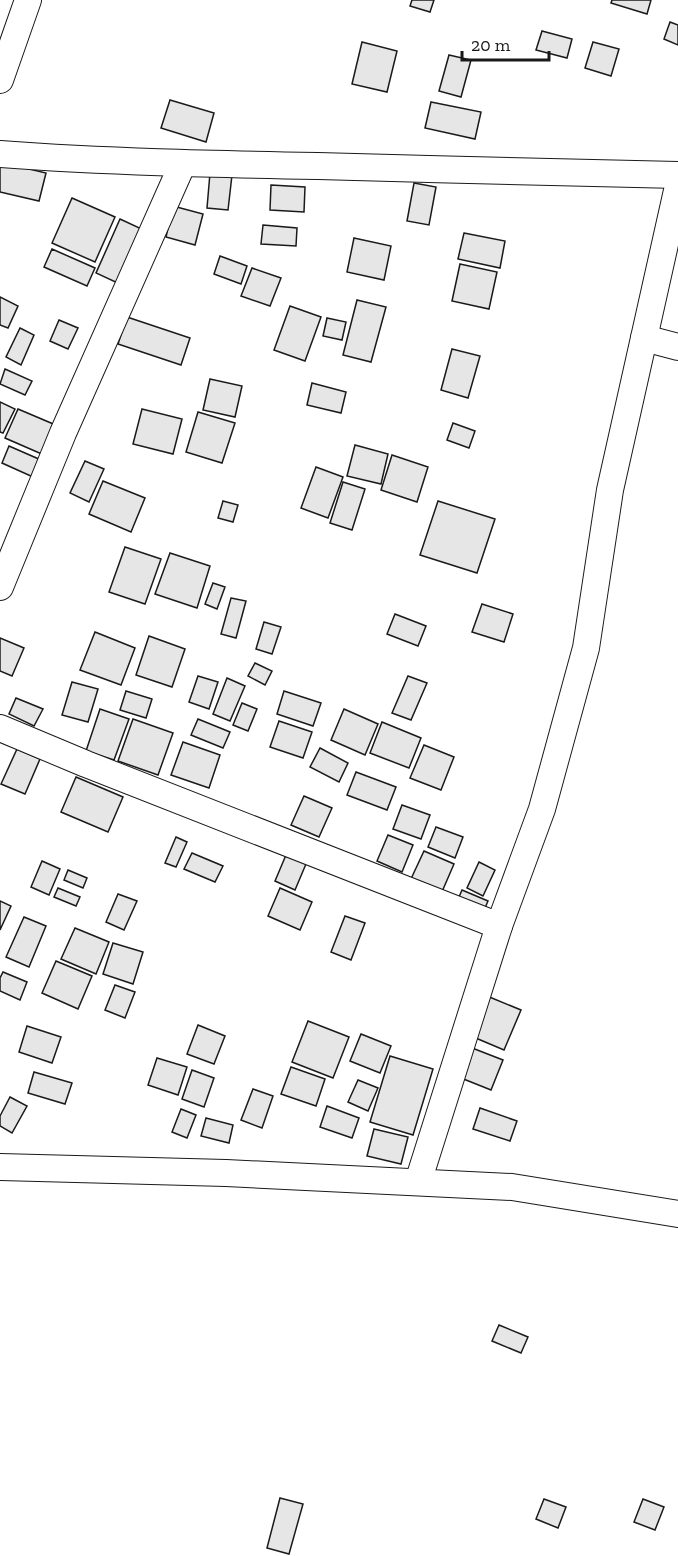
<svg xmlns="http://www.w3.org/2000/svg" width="678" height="1556" viewBox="0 0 678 1556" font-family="'Zilla Slab',serif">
<rect width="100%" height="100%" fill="#fff"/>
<g fill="#e6e6e6" stroke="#1a1a1a" stroke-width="1.5">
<path d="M412,0H434L430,12L410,6Z"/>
<path d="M612,0H651L647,14L611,3Z"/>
<path d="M670,22L678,25V45L664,39Z"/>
<path d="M542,31L572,39L567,58L536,50Z"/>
<path d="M362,42L397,51L387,92L352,84Z"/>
<path d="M593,42L619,49L611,76L585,68Z"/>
<path d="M449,55L471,60L461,97L439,91Z"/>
<path d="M170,100L214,113L206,142L161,128Z"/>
<path d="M431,102L481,112L475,139L425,128Z"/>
<path d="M0,162L46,173L39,201L0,192Z"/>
<path d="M210,173L232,175L228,210L207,208Z"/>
<path d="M414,183L436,187L429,225L407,221Z"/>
<path d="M271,185L305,187L304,212L270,210Z"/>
<path d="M72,198L115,217L95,262L52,243Z"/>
<path d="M173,206L203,214L195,245L166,237Z"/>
<path d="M120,219L146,231L122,285L96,273Z"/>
<path d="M263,225L297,228L296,246L261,244Z"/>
<path d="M464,233L505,241L500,268L458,259Z"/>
<path d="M354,238L391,246L384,280L347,272Z"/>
<path d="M52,249L95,268L87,286L44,267Z"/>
<path d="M220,256L247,266L241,284L214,274Z"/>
<path d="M460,264L497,272L489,309L452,301Z"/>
<path d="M252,268L281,278L270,306L241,296Z"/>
<path d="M0,297L18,306L8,328L0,325Z"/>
<path d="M357,300L386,307L371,362L343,355Z"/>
<path d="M290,306L321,317L305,361L274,350Z"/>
<path d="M127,317L190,338L181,365L118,344Z"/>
<path d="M327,318L346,322L342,340L323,336Z"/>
<path d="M59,320L78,328L68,349L50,341Z"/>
<path d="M20,328L34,335L21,365L6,357Z"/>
<path d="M452,349L480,356L468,398L441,390Z"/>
<path d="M5,369L32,381L25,395L0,384Z"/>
<path d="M210,379L242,386L235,417L203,410Z"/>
<path d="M312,383L346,392L341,413L307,405Z"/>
<path d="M0,402L15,409L3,433L0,432Z"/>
<path d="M18,409L58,426L44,455L5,438Z"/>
<path d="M142,409L182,419L173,454L133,444Z"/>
<path d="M198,412L235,423L222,463L186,452Z"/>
<path d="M453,423L475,431L469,448L447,440Z"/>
<path d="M355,445L388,454L381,484L347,476Z"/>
<path d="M9,446L41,460L33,477L2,463Z"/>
<path d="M392,455L428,467L417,502L381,490Z"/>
<path d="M85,461L104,469L89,502L70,493Z"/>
<path d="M316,467L343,477L328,518L301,508Z"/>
<path d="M103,481L145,498L131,532L89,514Z"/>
<path d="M343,482L365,489L352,530L330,523Z"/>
<path d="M223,501L238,505L233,522L218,518Z"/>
<path d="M438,501L495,519L477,573L420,555Z"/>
<path d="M125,547L161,559L145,604L109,592Z"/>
<path d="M170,553L210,566L197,608L155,594Z"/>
<path d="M213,583L225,587L217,609L205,604Z"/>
<path d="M231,598L246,601L236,638L221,634Z"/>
<path d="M482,604L513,614L504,642L472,632Z"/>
<path d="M395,614L426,626L418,646L387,634Z"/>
<path d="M264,622L281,627L272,654L256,649Z"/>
<path d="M95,632L135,648L121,685L80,670Z"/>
<path d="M149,636L185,649L172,687L136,675Z"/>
<path d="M0,638L24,648L12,676L0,671Z"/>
<path d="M255,663L272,671L265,685L248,676Z"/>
<path d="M198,676L218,682L209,709L189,702Z"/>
<path d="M408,676L427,683L411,720L392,713Z"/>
<path d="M227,678L245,686L230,721L213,714Z"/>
<path d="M72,682L98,689L88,722L62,715Z"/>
<path d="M126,691L152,699L146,718L120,710Z"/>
<path d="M284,691L321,703L313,726L277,714Z"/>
<path d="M16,698L43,709L34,726L9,714Z"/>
<path d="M242,703L257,709L248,731L233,725Z"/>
<path d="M100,709L129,719L114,760L86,751Z"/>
<path d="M344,709L378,724L365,755L331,740Z"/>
<path d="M133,719L173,733L158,775L118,761Z"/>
<path d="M198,719L230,732L223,748L191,735Z"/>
<path d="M279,721L312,732L303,758L270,747Z"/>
<path d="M382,722L421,738L409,768L370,753Z"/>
<path d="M183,742L220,755L209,788L171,775Z"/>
<path d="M424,745L454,757L441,790L410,778Z"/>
<path d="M320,748L348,763L339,782L310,767Z"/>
<path d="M17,749L40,759L25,794L1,784Z"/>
<path d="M356,772L396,787L387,810L347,795Z"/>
<path d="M76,777L123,797L108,832L61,812Z"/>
<path d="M304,796L332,808L319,837L291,825Z"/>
<path d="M402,805L430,815L421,839L393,829Z"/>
<path d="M436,827L463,837L455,858L428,847Z"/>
<path d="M388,835L413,845L402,872L377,861Z"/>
<path d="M176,837L187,842L176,867L165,863Z"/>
<path d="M424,851L454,864L441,894L410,881Z"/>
<path d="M192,853L223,866L215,882L184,869Z"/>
<path d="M286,855L306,864L295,890L275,881Z"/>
<path d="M42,861L60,869L49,895L31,887Z"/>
<path d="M479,862L495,870L483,896L467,888Z"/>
<path d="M68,870L87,878L83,888L64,880Z"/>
<path d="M58,888L80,897L76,906L54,897Z"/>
<path d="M280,888L312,902L300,930L268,916Z"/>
<path d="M462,890L488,901L482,915L456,904Z"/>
<path d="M118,894L137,901L124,930L106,922Z"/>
<path d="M0,901L11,906L0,930Z"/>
<path d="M345,916L365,923L351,960L331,952Z"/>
<path d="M24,917L46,926L29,967L6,957Z"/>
<path d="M75,928L109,942L96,974L61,959Z"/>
<path d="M113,943L143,952L133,984L103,974Z"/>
<path d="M56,961L92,976L78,1009L42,993Z"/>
<path d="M3,972L27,982L20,1000L0,991V978Z"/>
<path d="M115,985L135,992L125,1018L105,1010Z"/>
<path d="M487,996L521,1010L504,1050L471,1036Z"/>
<path d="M308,1021L349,1037L333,1078L292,1062Z"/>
<path d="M198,1025L225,1036L214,1064L187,1054Z"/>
<path d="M27,1026L61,1037L52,1063L19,1052Z"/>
<path d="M361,1034L391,1046L380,1073L350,1061Z"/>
<path d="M467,1046L503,1060L491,1090L456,1076Z"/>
<path d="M390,1056L433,1069L413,1135L370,1122Z"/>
<path d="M157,1058L187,1067L178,1095L148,1085Z"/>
<path d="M291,1067L325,1079L316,1106L281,1094Z"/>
<path d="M192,1070L214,1078L204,1107L182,1099Z"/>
<path d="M34,1072L72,1083L65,1104L28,1093Z"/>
<path d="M358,1080L378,1088L368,1111L348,1102Z"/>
<path d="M253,1089L273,1096L262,1128L241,1120Z"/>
<path d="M10,1097L27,1106L12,1133L0,1126V1116Z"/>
<path d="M327,1106L359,1118L352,1138L320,1127Z"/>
<path d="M480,1108L517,1121L510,1141L473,1129Z"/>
<path d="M181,1109L196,1115L187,1138L172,1132Z"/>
<path d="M206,1118L233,1125L229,1143L201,1136Z"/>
<path d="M374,1129L408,1137L401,1164L367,1156Z"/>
<path d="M499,1325L528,1337L521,1353L492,1341Z"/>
<path d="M280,1498L303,1504L289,1554L267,1548Z"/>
<path d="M544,1499L566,1507L558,1528L536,1519Z"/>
<path d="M643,1499L664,1507L655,1530L634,1522Z"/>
</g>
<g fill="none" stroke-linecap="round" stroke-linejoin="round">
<defs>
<g id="street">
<path d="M0,80L28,0"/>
<path d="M0,154C106,162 212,164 318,166C438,169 558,173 678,175"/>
<path d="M644,338L678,347"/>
<path d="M0,587L63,433L183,163"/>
<path d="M0,728L86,764L499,926"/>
<path d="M0,1167L226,1173L512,1187L678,1214"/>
<path d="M418,1182L499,926L542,809L586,648L610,490L678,186"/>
</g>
</defs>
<use href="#street" stroke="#1a1a1a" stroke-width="28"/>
<use href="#street" stroke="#fff" stroke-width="26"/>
</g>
<path d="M462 51v9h87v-9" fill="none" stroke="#1a1a1a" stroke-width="3"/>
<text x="471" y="51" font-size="18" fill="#1a1a1a" stroke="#ffffff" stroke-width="4.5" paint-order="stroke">20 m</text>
</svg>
